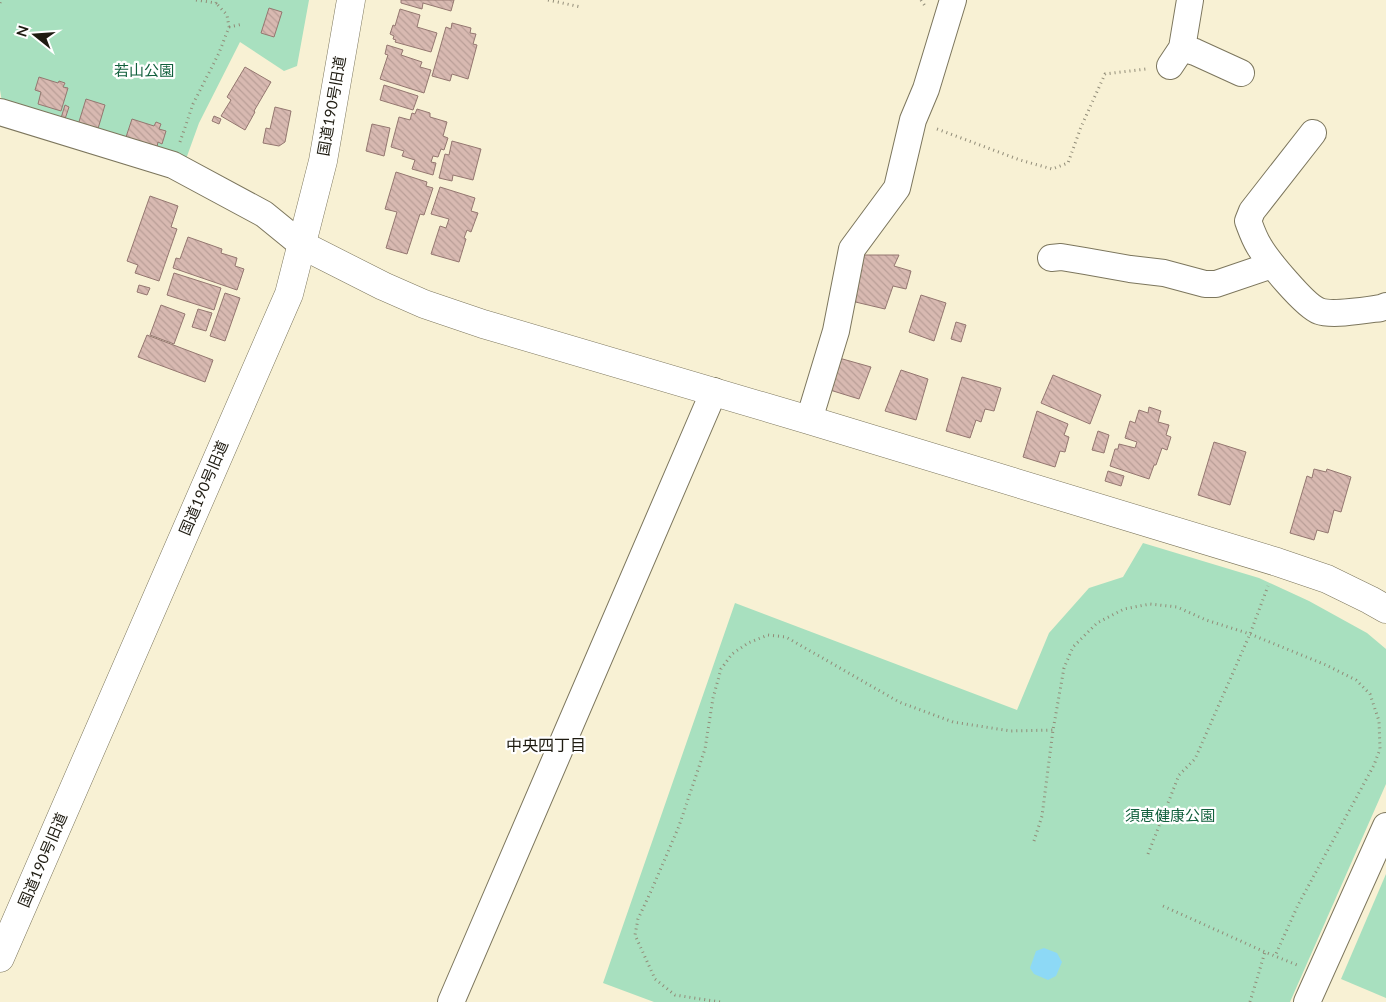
<svg xmlns="http://www.w3.org/2000/svg" width="1386" height="1002" viewBox="0 0 1386 1002" font-family="Lato,'Noto Sans JP',sans-serif">
<defs>
<pattern id="building-back-hatch" width="6" height="6" patternUnits="userSpaceOnUse" patternTransform="scale(1.25)"><rect width="6" height="6" fill="#d8b9b1"/><path d="M-1 5l2 2M0 0l6 6M5-1l2 2" fill="none" stroke="#b99e97"/></pattern>
</defs>
<rect width="100%" height="100%" fill="#f8f1d4"/>
<g fill="#a8e0bf">
<path d="M0,0H309L297,66L284,71L240,42L199,123L186,159L2,102L0,90Z"/>
<path d="M1143,543L1259,578L1309,601L1367,633L1386,649V784L1290,1002H654L603,983L735,603L1017,710L1049,633L1089,588L1123,577Z"/>
<path d="M1386,874V998L1341,979Z"/>
</g>
<path fill="#8dd9f6" d="M1044,948L1057,953L1062,962L1056,976L1048,980L1034,974L1030,968L1036,951Z"/>
<g fill="url(#building-back-hatch)" stroke="#947770">
<path d="M401,0H454L451,11L423,3L422,9L401,3Z"/>
<path d="M269,8L282,12L274,37L261,33Z"/>
<path d="M400,9L420,15L417,27L437,33L431,52L395,42L396,40L393,39L394,36L390,34L393,25L395,26Z"/>
<path d="M452,23L471,28L470,33L476,34L473,44L477,45L468,79L452,74L450,81L432,76L446,27L451,29Z"/>
<path d="M387,45L403,50L401,55L422,62L420,67L431,70L424,93L380,79L388,55L385,54Z"/>
<path d="M245,67L271,82L254,111L255,112L245,130L221,116L231,100L227,97Z"/>
<path d="M39,77L58,83L59,81L65,83L63,87L68,88L61,111L38,104L41,92L35,90Z"/>
<path d="M384,85L418,96L413,110L380,100Z"/>
<path d="M86,99L105,105L97,132L78,125Z"/>
<path d="M65,105L69,107L65,119L61,118Z"/>
<path d="M275,107L291,111L285,142L279,146L263,143L266,128L270,129Z"/>
<path d="M417,109L430,113V117L447,122L443,136L448,138L444,150L441,149L438,157L433,156L431,162L436,163L433,175L412,169L415,160L402,156L404,151L391,147L399,117L410,120L412,113L415,114Z"/>
<path d="M214,116L221,119L219,124L212,121Z"/>
<path d="M132,119L154,126L156,122L161,124L159,129L166,131L162,144L158,142L157,147L126,137Z"/>
<path d="M372,124L390,128L384,156L366,151Z"/>
<path d="M452,141L481,149L473,180L453,175L452,181L439,178L445,154L449,155Z"/>
<path d="M396,172L427,182L426,186L433,188L424,215L420,214L407,254L386,248L397,212L385,209Z"/>
<path d="M440,187L475,198L471,211L478,213L471,232L467,230L464,238L466,239L459,262L431,254L440,226L446,228L449,219L431,214Z"/>
<path d="M150,196L178,206L171,227L177,229L159,281L135,273L138,265L127,261Z"/>
<path d="M188,237L222,249L221,253L237,258L235,266L244,269L237,290L173,268L176,258L180,259Z"/>
<path d="M862,255H899L894,266L911,271L906,289L893,286L885,309L847,300Z"/>
<path d="M174,273L221,288L214,310L167,295Z"/>
<path d="M139,285L150,288L147,295L137,292Z"/>
<path d="M225,293L240,298L225,341L210,336Z"/>
<path d="M921,295L946,303L934,341L909,332Z"/>
<path d="M161,305L185,314L174,344L150,335Z"/>
<path d="M198,309L212,313L206,331L192,327Z"/>
<path d="M956,322L966,325L961,342L951,339Z"/>
<path d="M147,335L213,360L205,382L138,357Z"/>
<path d="M839,358L871,367L859,399L830,390Z"/>
<path d="M901,370L928,379L916,420L885,411Z"/>
<path d="M1053,375L1101,395L1090,424L1041,403Z"/>
<path d="M962,377L1001,388L994,411L985,409L981,422L976,420L970,438L946,431Z"/>
<path d="M1149,407L1161,411L1158,422L1169,425L1166,435L1171,437L1167,450L1162,448L1156,465H1154L1149,479L1110,466L1115,449H1118L1119,444L1135,448L1137,442L1125,438L1130,421L1135,423L1139,410L1148,413Z"/>
<path d="M1037,411L1068,424L1064,435L1069,437L1065,452L1060,451L1055,467L1023,457Z"/>
<path d="M1098,431L1109,435L1104,453L1092,450Z"/>
<path d="M1214,442L1246,452L1230,505L1198,495Z"/>
<path d="M1314,469L1326,472L1327,469L1351,477L1341,512L1334,510L1328,533L1317,530L1314,540L1290,533L1307,476L1312,478Z"/>
<path d="M1108,471L1124,476L1121,486L1105,481Z"/>
</g>
<g fill="none" stroke-linecap="round" stroke-linejoin="round">
<defs>
<g id="minor">
<path d="M1182,48L1195,52L1241,73"/>
<path d="M1170,66L1182,48L1190,0"/>
<path d="M0,112L173,165L264,214L302,245"/>
<path d="M1313,133L1252,211L1248,221C1251,229 1254,238 1259,246C1267,260 1305,306 1319,311C1332,316 1366,310 1381,308L1386,306"/>
<path d="M1051,258L1061,257L1085,261L1130,269L1164,273L1205,284H1216L1272,265"/>
<path d="M809,420L836,331L852,249L897,188L913,120L926,89L953,0"/>
<path d="M451,1002L714,391"/>
<path d="M1307,1002L1386,826"/>
</g>
<g id="tertiary">
<path d="M302,245L383,286L424,304L483,324L809,420L1277,562L1327,579L1370,600L1386,609"/>
<path d="M0,958L289,294L323,161L351,0"/>
</g>
</defs>
<use href="#minor" stroke="#7c765d" stroke-width="28"/>
<use href="#tertiary" stroke="#7c765d" stroke-width="29"/>
<g stroke="#918c78" stroke-width="3" stroke-dasharray="1 4" stroke-linecap="butt">
<path d="M196,0L216,3L217,0"/>
<path d="M548,0L581,7"/>
<path d="M921,0L925,6"/>
<path d="M0,3L1,0"/>
<path d="M229,27L243,24"/>
<path d="M937,129L1020,160L1052,169L1068,163L1081,127L1105,74L1146,69"/>
<path d="M180,142L193,104L219,53L229,27L227,15L216,3"/>
<path d="M1034,841L1042,816L1053,730L1064,668L1073,647L1097,623L1124,609L1150,604L1177,607L1206,620L1250,634L1326,665L1356,680L1370,694L1379,721L1380,749L1374,765L1298,905L1275,956"/>
<path d="M1148,854L1179,775L1195,759L1250,634L1268,586"/>
<path d="M1163,906L1265,952L1297,965"/>
<path d="M720,1002L675,995L655,979L635,935L638,919L652,889L679,826L705,749L713,698L721,669L732,654L748,643L768,635L786,637L899,702L953,722L1011,731L1053,730"/>
<path d="M1250,1002L1265,952"/>
</g>
<use href="#minor" stroke="#fff" stroke-width="26"/>
<use href="#tertiary" stroke="#fff" stroke-width="28"/>
</g>
<g text-anchor="middle" stroke-width="4.5" stroke-linejoin="round" paint-order="stroke">
<g font-size="15" fill="#12603d" stroke="#fff">
<text x="144" y="76">若山公園</text>
<text x="1170" y="821">須恵健康公園</text>
</g>
<g font-size="15" fill="#1e1b11" stroke="#fff">
<text transform="translate(332 106) rotate(-80)" y="5">国道190号旧道</text>
<text transform="translate(204 488) rotate(-67)" y="5">国道190号旧道</text>
<text transform="translate(43 860) rotate(-67)" y="5">国道190号旧道</text>
</g>
<g font-size="16" fill="#1e1b11" stroke="#fff">
<text x="546" y="751">中央四丁目</text>
</g>
</g>
<g transform="translate(35 35) rotate(287)" stroke="#ffffff" stroke-width="4" paint-order="stroke">
<path d="M0-4L9 19L0 12L-9 19Z" fill="#1e1b11"/>
<text y="-8" font-size="14" font-weight="bold" text-anchor="middle" fill="#1e1b11">N</text>
</g>
</svg>
